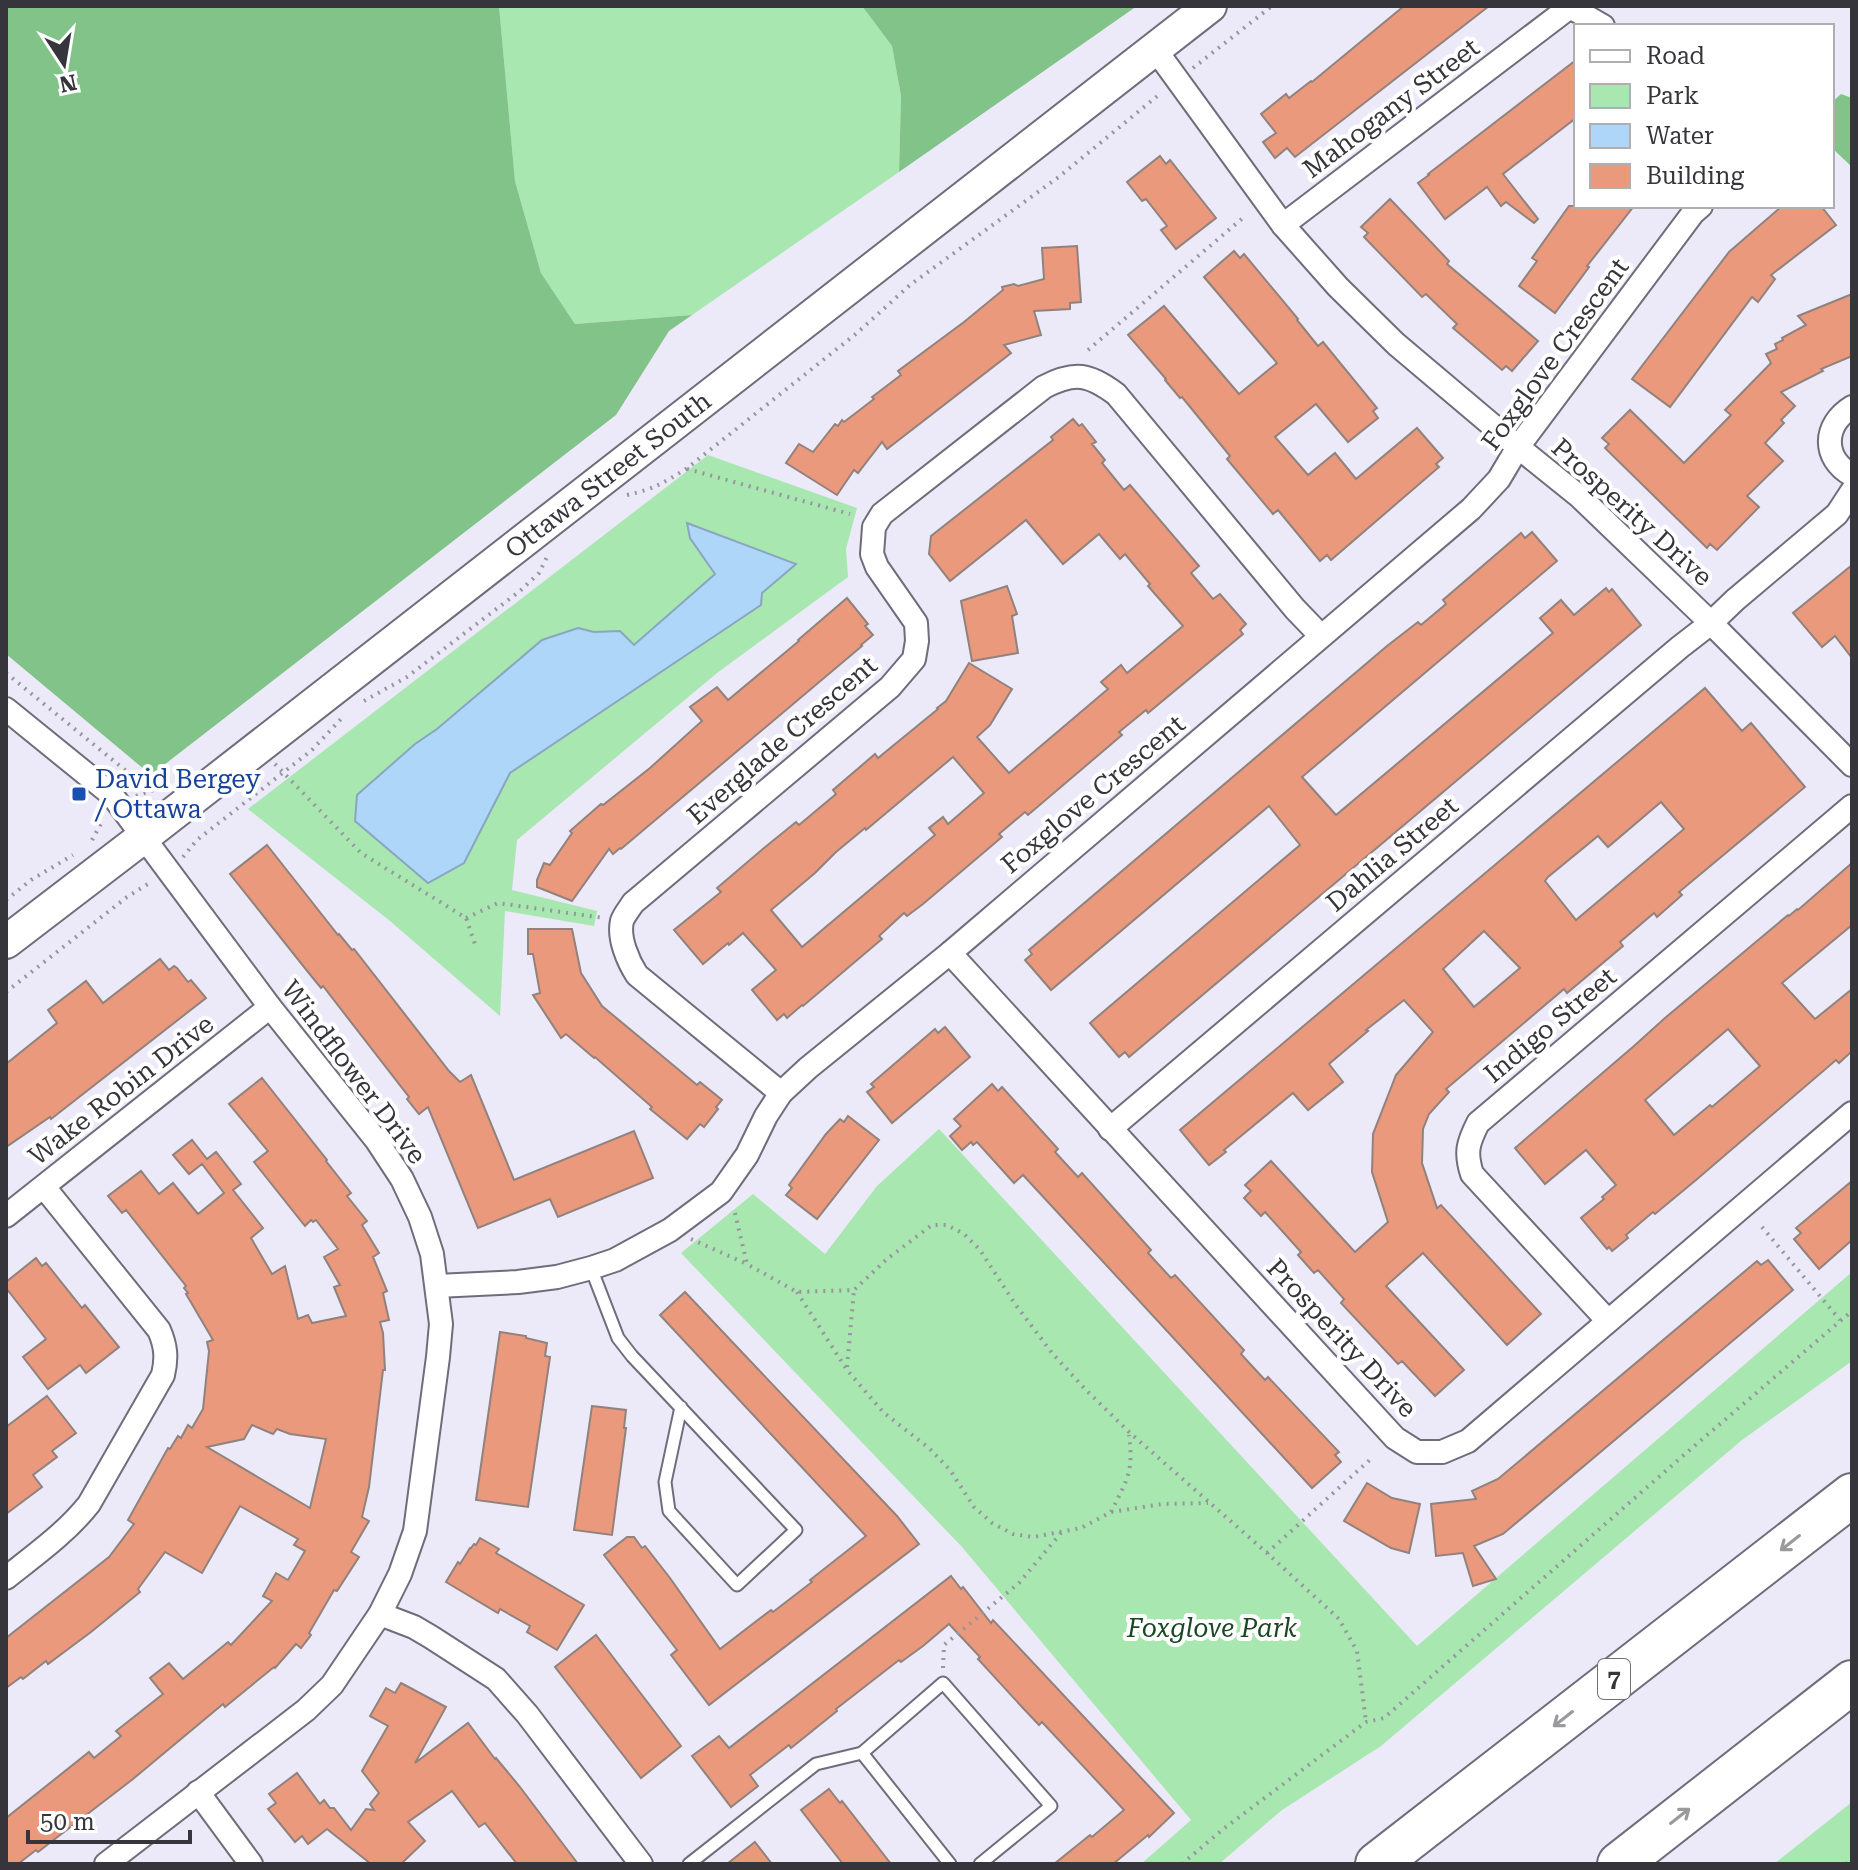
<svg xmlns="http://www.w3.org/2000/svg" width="1858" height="1870" viewBox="0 0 1858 1870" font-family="'Roboto Serif',serif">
<rect width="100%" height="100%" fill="#ece9f9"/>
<g fill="#a8e7af">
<path d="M499,6H862L892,46L901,96L899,172L692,315L575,324L541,273L515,181Z"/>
<path d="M708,455L857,508L846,549L848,577L717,673L517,840L512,890L597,911L594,926L505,911L500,1016L390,921L248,809Z"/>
<path d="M939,1129L1417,1646L1852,1272V1361L1742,1440L1381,1746L1282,1810L1219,1864H1141L1191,1820L962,1547L681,1253L753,1194L825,1254L877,1186Z"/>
<path d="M1852,1802V1864H1774Z"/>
</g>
<g fill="#82c389">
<path d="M6,6H499L515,181L541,273L575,324L692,315L669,331L616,415L151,775L6,654Z"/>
<path d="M862,6H1137L899,172L901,96L892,46Z"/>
<path d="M1841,94L1852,98V167L1832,148V102Z"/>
</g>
<path fill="#aed6f8" stroke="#8aa6bf" stroke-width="2" d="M687,523L796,564L762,593L761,605L510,773L464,863L428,883L355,821L357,795L415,744L437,729L542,640L578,628L594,632L620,631L634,645L715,574L690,538Z"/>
<g fill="#ea997d" stroke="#91827d" stroke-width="2" fill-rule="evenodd">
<path d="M1404,6H1489L1295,157L1287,148L1275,158L1263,142L1276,133L1261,114L1286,94L1289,98L1311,81L1312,82Z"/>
<path d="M1576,60V118L1503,174L1538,219L1534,223L1506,202L1501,206L1487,187L1445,219L1418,183L1429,175L1428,174Z"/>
<path d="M1160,156L1166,164L1170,160L1216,218L1176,249L1161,230L1167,226L1146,199L1142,201L1127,182Z"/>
<path d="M1390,199L1449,261L1447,264L1538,341L1512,371L1506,366L1502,370L1453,328L1457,324L1426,294L1422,297L1364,237L1368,233L1361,227Z"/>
<path d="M1569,206H1634L1587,266L1589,267L1555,313L1519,286L1537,261L1532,258Z"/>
<path d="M1782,206H1821L1836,225L1771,275L1775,279L1758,302L1752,297L1670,407L1632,379L1729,252Z"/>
<path d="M1077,246L1081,302L1070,303V309L1034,311L1041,335L1004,345L1011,353L887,449L882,442L858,473L854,470L837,495L786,463L799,444L813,452L835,424L838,426L842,420L844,422L874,399L872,397L901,375L898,371L964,322L1003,290L1002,287L1014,284L1018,286L1044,279L1042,248Z"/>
<path d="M1234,251L1240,258L1244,254L1298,319L1297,320L1318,346L1323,342L1377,408L1373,411L1378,418L1348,442L1316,404L1275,437L1308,475L1335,453L1356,479L1417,428L1443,458L1436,464L1439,467L1331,560L1327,555L1320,561L1278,510L1273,514L1227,459L1230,456L1204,424L1182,397L1180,398L1165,380L1166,379L1128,335L1164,306L1239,394L1277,363L1204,277Z"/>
<path d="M1852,294V356L1821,369L1823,371L1781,392L1795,406L1781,420L1784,423L1765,443L1783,461L1747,496L1759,507L1717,550L1710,544L1707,548L1605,448L1609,444L1602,438L1630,410L1684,463L1731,415L1725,410L1771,363L1766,354L1777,349L1775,344L1783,340L1782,338L1806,325L1798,316Z"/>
<path d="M1073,419L1079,426L1082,424L1096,442L1092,444L1105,460L1102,463L1124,490L1130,485L1199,566L1191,573L1213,599L1220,594L1246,624L1240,630L1243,634L1148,713L1146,710L1119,732L1122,735L1028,815L1025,812L999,834L1002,837L923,904L907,916L904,913L879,936L882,939L803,1006L802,1005L787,1018L784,1014L777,1020L752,990L776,970L743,933L729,945L728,943L703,964L674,930L721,892L717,888L764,848L796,822L799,825L836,794L833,790L875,754L878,758L938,709L937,708L946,701L969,663L1012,689L990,725L977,737L1009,773L1108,689L1101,682L1121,665L1127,673L1183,626L1148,586L1150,584L1125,554L1120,559L1099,534L1063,564L1026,520L950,581L929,554L931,536L1053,440L1051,437ZM953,757L984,793L948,824L943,817L929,828L935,835L802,947L771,910L815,873L836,852L865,828L866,830Z"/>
<path d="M1532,532L1557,561L1302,777L1336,815L1553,633L1540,618L1561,600L1574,615L1606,588L1609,592L1612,589L1641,625L1129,1057L1125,1052L1119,1057L1090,1023L1300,845L1269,806L1051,990L1025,960L1032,954L1029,950L1387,646L1418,622L1421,625L1446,604L1443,600L1521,533L1525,538Z"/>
<path d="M1852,565V658L1835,636L1822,647L1793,613Z"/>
<path d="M1007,586L1017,614L1012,616L1018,653L972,661L961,601Z"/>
<path d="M847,598L868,624L865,626L873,635L861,645L862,646L621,849L620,848L613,854L609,849L572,901L537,887V880L544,863L550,865L572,833L570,831L601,804L603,805L650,768L702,721L690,707L717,687L728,700L799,641L798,640Z"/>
<path d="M1705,688L1742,731L1751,723L1805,787L1679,892L1682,895L1657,917L1654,913L1620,942L1623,946L1567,993L1564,989L1446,1089L1449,1092L1429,1114L1423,1129L1422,1163L1437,1208L1441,1205L1541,1314L1507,1345L1423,1253L1386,1286L1464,1370L1435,1396L1402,1361L1398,1364L1341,1303L1344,1299L1318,1270L1314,1273L1298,1255L1301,1252L1265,1212L1261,1216L1244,1198L1251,1191L1245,1185L1271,1161L1355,1252L1388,1222L1372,1172L1373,1134L1396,1075L1433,1032L1404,1000L1366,1030L1368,1031L1329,1064L1343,1082L1308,1110L1293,1093L1224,1150L1226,1152L1209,1165L1180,1130ZM1661,802L1684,829L1576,920L1545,881L1548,877L1598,836L1608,847ZM1484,931L1520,968L1474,1007L1443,969Z"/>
<path d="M267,845L338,935L339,934L352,950L354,949L449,1071L460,1082L471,1075L514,1180L634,1131L653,1178L558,1217L550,1199L478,1228L428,1107L419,1114L407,1099L409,1097L323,986L321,988L308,972L230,874Z"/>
<path d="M1852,863V925L1782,983L1815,1019L1852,989V1051L1839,1063L1836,1060L1696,1180L1655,1214L1653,1212L1626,1235L1628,1238L1612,1251L1609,1247L1607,1249L1581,1218L1604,1199L1602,1197L1616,1185L1586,1150L1545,1184L1515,1148L1634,1046L1665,1018L1788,915L1789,916L1797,909L1798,910ZM1728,1029L1760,1066L1712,1107L1710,1105L1674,1135L1645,1100Z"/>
<path d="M528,929H572L581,973L602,1006L697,1085L700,1082L722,1100L716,1107L718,1109L704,1127L700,1124L687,1139L650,1109L652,1107L595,1057L594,1058L566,1034L561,1038L533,995L540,993L533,954H528Z"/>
<path d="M160,959L169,970L174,966L177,968L188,982L191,980L206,998L51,1119L50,1117L6,1147V1064L57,1023L48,1010L86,981L103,1003Z"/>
<path d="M945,1027L970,1057L892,1123L867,1092L874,1087L871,1084L935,1029L938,1033Z"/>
<path d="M262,1078L327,1160L326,1161L351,1193L347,1196L367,1221L362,1225L379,1253L373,1257L387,1291L383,1293L389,1320L380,1322L383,1333L385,1370H383L369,1487L362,1517L369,1521L351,1552L359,1557L337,1591L334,1590L309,1633L311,1635L301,1648L296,1644L275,1668L274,1667L225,1707L223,1704L133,1779L38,1852L36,1850L18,1864H6V1818L89,1752L94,1758L121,1736L116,1731L163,1694L150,1678L169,1663L183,1679L228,1642L231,1645L272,1601L263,1596L276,1573L288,1580L305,1551L294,1545L298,1539L240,1506L202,1573L165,1552L138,1589L140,1592L91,1632L48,1664L46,1661L23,1679L21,1677L6,1688V1638L109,1557L134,1524L128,1520L168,1448L170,1449L178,1436L181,1438L188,1425L192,1428L203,1409L209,1351L207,1342L213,1340L186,1294L188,1293L184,1288L186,1286L126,1210L122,1213L108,1196L141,1171L159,1194L173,1183L198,1214L224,1193L202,1164L189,1174L173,1155L192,1140L207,1159L216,1152L241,1184L233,1190L263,1228L251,1238L272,1274L285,1266L298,1319L308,1315L312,1323L346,1316L334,1287L340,1285L324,1257L338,1249L316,1220L313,1222L311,1220L305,1226L254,1162L268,1151L229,1104ZM252,1425L273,1434L277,1429L290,1434L326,1439L310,1508L207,1447L244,1439Z"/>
<path d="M992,1084L998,1091L1002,1087L1058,1149L1055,1152L1078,1177L1082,1173L1151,1250L1148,1253L1171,1278L1175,1275L1244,1350L1241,1354L1252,1366L1265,1380L1268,1377L1339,1452L1335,1455L1341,1462L1312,1488L1023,1175L1014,1183L977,1142L973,1145L971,1142L962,1150L950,1136L961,1126L954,1119Z"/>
<path d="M848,1116L879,1140L817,1219L786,1195L792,1188L789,1185L826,1134L840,1119L844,1122Z"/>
<path d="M1852,1181V1240L1819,1269L1794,1239L1801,1233L1796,1228Z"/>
<path d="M36,1258L42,1266L46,1263L82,1308L85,1305L119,1347L86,1373L80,1365L48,1389L23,1357L46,1339L6,1288V1282Z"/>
<path d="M1768,1260L1793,1290L1503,1534L1474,1546L1496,1579L1473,1586L1463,1553L1436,1556L1431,1504L1476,1499L1472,1491L1498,1479L1757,1261L1761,1265Z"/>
<path d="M685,1292L897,1516L919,1544L709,1705L671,1655L677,1650L604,1555L627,1537H634L642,1548L645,1546L670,1578L720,1649L771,1610L773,1612L812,1582L810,1580L866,1536L660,1315Z"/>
<path d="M500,1332L526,1336V1338L547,1343L545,1356L550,1357L528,1507L476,1500Z"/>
<path d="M47,1396L76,1433L52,1451L57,1457L33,1475L42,1487L6,1514V1427Z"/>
<path d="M592,1406L626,1410L624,1428H626L612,1535L574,1530Z"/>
<path d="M1367,1483L1392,1498L1420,1504L1409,1553L1391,1548L1344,1521Z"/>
<path d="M480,1538L499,1549L496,1553L584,1605L557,1650L527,1632L530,1626L500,1609L498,1613L446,1582L458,1562L460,1564L470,1548H471L474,1544L476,1545Z"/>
<path d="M951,1576L961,1589L963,1587L991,1623L993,1620L1174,1813L1149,1837L1148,1835L1113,1864H1054L1090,1835L1092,1837L1124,1810L1042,1722L1039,1725L1022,1707L978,1659L980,1657L949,1624L923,1646L901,1662L899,1660L836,1709L837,1711L791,1748L789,1745L750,1775L758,1786L731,1807L692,1756L719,1736L729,1748Z"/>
<path d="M596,1635L681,1746L641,1778L555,1667Z"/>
<path d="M401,1683L446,1707L415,1763L468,1723L495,1759L496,1758L520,1787L578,1864H517L485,1823L479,1827L452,1791L408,1822L425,1841L401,1864H371L327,1829L308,1844L302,1836L295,1842L268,1809L276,1803L269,1794L297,1773L320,1804L324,1800L330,1808H334L351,1830L366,1809L374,1810L370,1804L379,1793L362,1771L388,1726L370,1716L386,1688L395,1693Z"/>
<path d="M829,1789L840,1803L842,1801L891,1864H843L801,1810Z"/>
<path d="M755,1842L772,1864H727Z"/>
</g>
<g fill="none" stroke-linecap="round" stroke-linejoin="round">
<defs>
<g id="lane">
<path d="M591,1268L618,1338L632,1356L796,1530L737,1585L669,1511L665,1482L681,1407"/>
<path d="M862,1753L950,1864"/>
<path d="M689,1864L816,1764L862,1753L943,1683L1051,1806L980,1864"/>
</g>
<g id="street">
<path d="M1155,49L1283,225L1338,287L1396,344L1518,447L1580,497L1711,623L1852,765"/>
<path d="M1283,225L1570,7L1603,26"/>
<path d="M1852,407C1823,425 1822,458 1852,475"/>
<path d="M6,709L112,795L270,1007L377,1141L402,1179L420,1217L432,1254L441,1324L438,1357L415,1531L400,1574L380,1614L332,1685L306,1710L106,1864"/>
<path d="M950,953L1395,1438L1417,1452H1442L1468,1441L1852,1113"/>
<path d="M781,1093L637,975C628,961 618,938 622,921C624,915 630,908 633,903L890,687L914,659L917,641L916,623L877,567L872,554L874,527L882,514L1044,387C1075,371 1089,374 1116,394L1295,609L1321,636"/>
<path d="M1110,1129L1680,647L1711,623L1735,600L1837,514L1852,491"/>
<path d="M6,1216L270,1007"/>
<path d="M437,1286L518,1282L557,1277L591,1268L615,1260L670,1230L721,1192L747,1155L766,1116L781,1093L808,1068L950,953L1471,509L1499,479L1518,447L1693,213L1701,206"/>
<path d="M1608,1321L1472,1174C1465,1152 1468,1143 1478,1123L1852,806"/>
<path d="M6,1578C35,1555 66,1533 89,1504L163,1375C167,1358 166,1346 159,1330L44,1187"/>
<path d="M380,1614L414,1627L431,1637L496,1679L527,1714L641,1864"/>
<path d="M198,1792L251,1864"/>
</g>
<g id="secondary">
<path id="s1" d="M6,942L142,838L1210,6"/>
</g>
<g id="highway">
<path d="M1377,1864L1852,1495"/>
<path d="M1619,1864L1852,1682"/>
</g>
</defs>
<use href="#lane" stroke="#6f6d7a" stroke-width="15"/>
<use href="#street" stroke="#6f6d7a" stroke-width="26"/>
<use href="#secondary" stroke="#6f6d7a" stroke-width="36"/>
<use href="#highway" stroke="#6f6d7a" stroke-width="46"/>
<g stroke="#9795a0" stroke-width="4" stroke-dasharray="2 6" stroke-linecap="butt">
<path d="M1193,68L1272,6"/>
<path d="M1088,350L1244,217"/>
<path d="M687,469L850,514"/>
<path d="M627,495C654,489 663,483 686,469L857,333L910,285L1060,176L1161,93"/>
<path d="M6,673L152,792"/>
<path d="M364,701L407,677L520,591L539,573L547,557"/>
<path d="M275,764L361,853L466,918L476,947"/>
<path d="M136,796L162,787"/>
<path d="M92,840L103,820"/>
<path d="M183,857L197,840L312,750L341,719"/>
<path d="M6,900L31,880L73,855"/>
<path d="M466,918L498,903L604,918"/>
<path d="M6,992L127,897L151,882"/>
<path d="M735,1213L747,1264L797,1292L854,1290L887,1259L932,1225H947L964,1234L980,1250L1015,1304L1052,1353L1085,1389L1129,1432L1267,1553L1339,1619L1357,1651L1366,1722"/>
<path d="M1762,1227L1840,1320"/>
<path d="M691,1239L747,1264"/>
<path d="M797,1292L847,1370L883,1412L930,1449L950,1470L974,1507L992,1523L1013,1534L1033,1537L1081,1528L1111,1512L1162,1504L1208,1503"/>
<path d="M847,1367L854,1290"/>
<path d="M1111,1512C1127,1480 1134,1472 1129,1435"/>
<path d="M1267,1553L1373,1457"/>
<path d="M943,1668L944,1645L1019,1583L1061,1533"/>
<path d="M1182,1864L1222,1830L1366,1722L1384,1718L1685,1454L1852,1311"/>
<path d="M1846,1864L1852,1860"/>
</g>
<use href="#lane" stroke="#fff" stroke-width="11"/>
<use href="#street" stroke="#fff" stroke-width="22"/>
<use href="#secondary" stroke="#fff" stroke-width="32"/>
<use href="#highway" stroke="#fff" stroke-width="42"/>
</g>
<defs><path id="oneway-shaft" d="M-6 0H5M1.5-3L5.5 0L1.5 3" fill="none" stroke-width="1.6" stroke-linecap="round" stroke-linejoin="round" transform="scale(2)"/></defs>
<g stroke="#9a9a9d">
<use href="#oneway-shaft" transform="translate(1790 1543) rotate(142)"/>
<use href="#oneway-shaft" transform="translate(1563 1719) rotate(142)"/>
<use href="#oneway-shaft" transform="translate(1680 1816) rotate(-38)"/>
</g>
<rect fill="#1a4fb4" stroke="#fff" stroke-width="3" x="71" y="786" width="16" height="16" rx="4"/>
<g text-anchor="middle" stroke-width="8" stroke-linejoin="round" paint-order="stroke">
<rect fill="#fff" stroke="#727276" stroke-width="2" x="1598" y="1659" width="32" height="40" rx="6"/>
<g font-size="24" font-weight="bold" fill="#36353b">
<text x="1614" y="1687">7</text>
</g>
<g font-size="26" fill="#36353b" stroke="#fff">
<text transform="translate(1391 108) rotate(-37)" y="9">Mahogany Street</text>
<text transform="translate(1555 354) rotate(-54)" y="9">Foxglove Crescent</text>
<text dy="9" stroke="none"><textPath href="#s1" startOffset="762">Ottawa Street South</textPath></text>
<text transform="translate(1632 512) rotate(42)" y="9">Prosperity Drive</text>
<text transform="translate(782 740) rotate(-41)" y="9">Everglade Crescent</text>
<text transform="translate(1093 794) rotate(-40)" y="9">Foxglove Crescent</text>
<text transform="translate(1392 854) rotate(-40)" y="9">Dahlia Street</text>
<text transform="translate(1550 1025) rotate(-40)" y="9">Indigo Street</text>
<text transform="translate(354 1072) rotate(53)" y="9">Windflower Drive</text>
<text transform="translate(121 1090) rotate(-38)" y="9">Wake Robin Drive</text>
<text transform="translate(1342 1338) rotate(47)" y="9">Prosperity Drive</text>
</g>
<g font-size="26" fill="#164399" stroke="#fff" text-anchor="start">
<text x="95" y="788">David Bergey<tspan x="95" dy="30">/ Ottawa</tspan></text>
</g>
<g font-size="26" font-style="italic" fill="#194822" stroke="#fff">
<text x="1212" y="1637">Foxglove Park</text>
</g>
</g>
<rect width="1858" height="1870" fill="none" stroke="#36353b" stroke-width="16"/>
<rect x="1574" y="24" width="260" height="184" fill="#ffffff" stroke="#afaeb1" stroke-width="2"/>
<rect x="1590" y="50" width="40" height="12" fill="#ffffff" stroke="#afaeb1" stroke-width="2"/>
<text x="1646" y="64" font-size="24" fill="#36353b">Road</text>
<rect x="1590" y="84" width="40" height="24" fill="#a8e7af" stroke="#afaeb1" stroke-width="2"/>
<text x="1646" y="104" font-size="24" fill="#36353b">Park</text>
<rect x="1590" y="124" width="40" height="24" fill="#aed6f8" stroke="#afaeb1" stroke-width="2"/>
<text x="1646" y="144" font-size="24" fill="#36353b">Water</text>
<rect x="1590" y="164" width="40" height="24" fill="#ea997d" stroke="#afaeb1" stroke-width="2"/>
<text x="1646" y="184" font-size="24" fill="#36353b">Building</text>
<g transform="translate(64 64) rotate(168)" stroke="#ffffff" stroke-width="6" paint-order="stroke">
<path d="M0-6L14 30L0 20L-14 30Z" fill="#36353b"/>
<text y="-12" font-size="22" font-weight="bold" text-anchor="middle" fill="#36353b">N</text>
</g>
<path d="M28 1830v12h162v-12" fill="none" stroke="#36353b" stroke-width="4"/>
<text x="40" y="1830" font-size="24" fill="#36353b" stroke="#ffffff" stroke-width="6" paint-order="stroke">50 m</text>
</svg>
